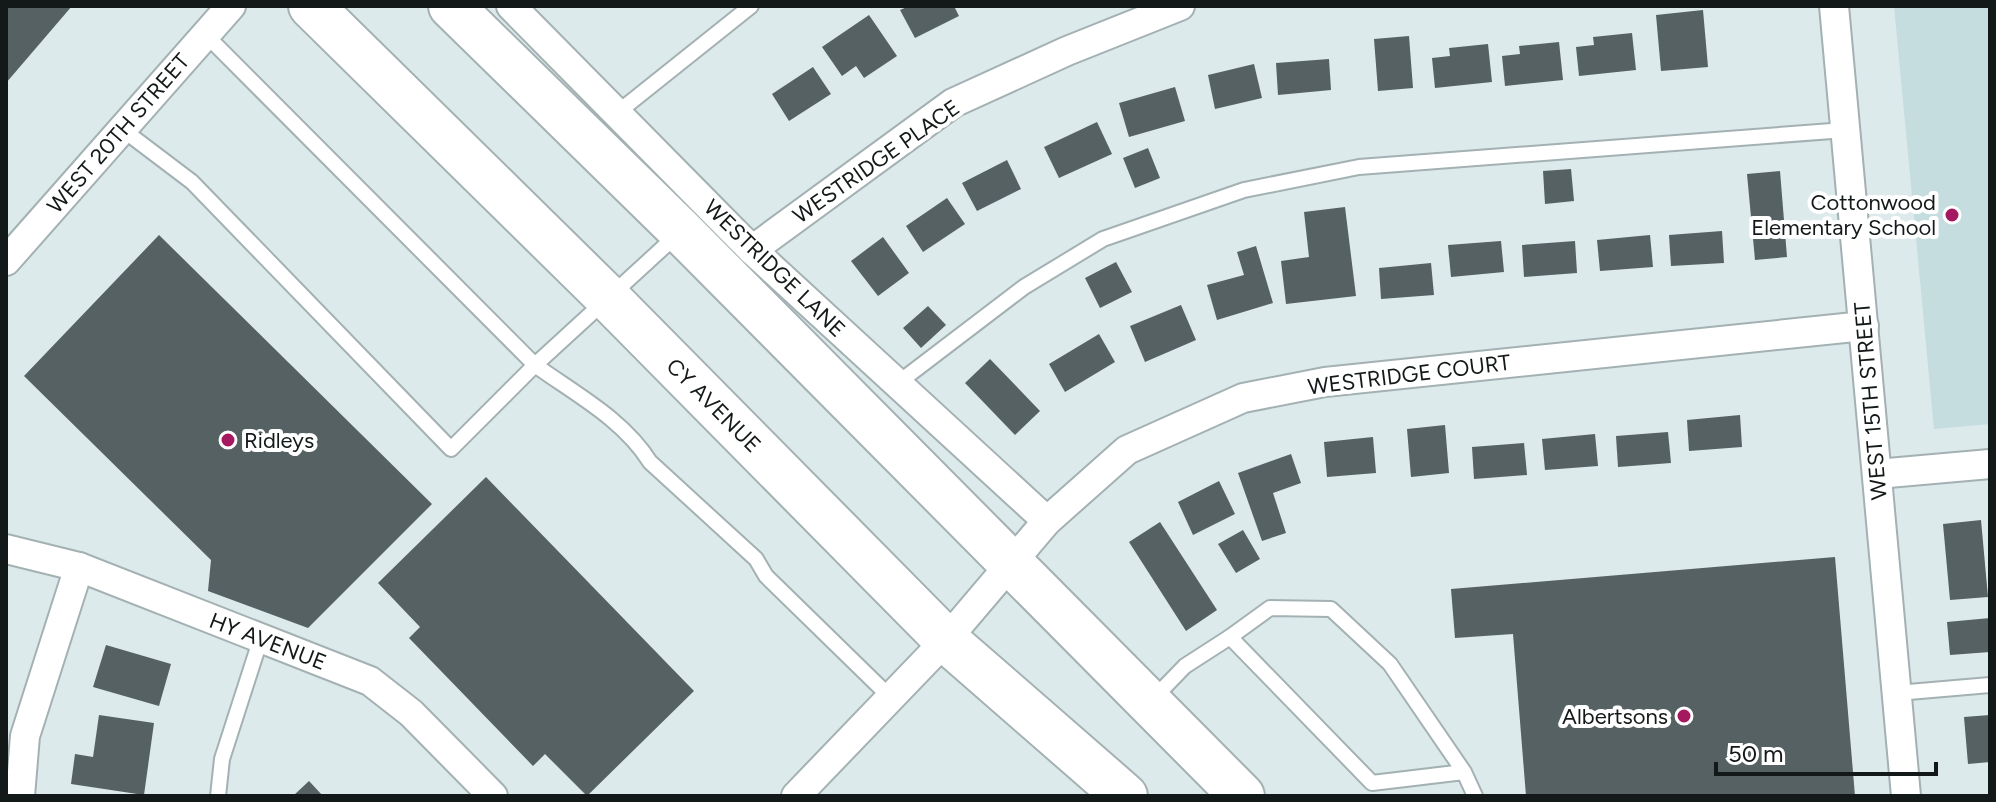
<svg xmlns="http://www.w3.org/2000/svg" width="1996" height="802" viewBox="0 0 1996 802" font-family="Figtree,sans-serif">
<rect width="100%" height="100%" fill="#dceaec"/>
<path fill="#c6dde0" d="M1894,6H1990V424L1934,429Z"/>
<g fill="#556163">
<path d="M6,6H72L6,83Z"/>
<path d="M909,6H954L959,16L915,38L900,10Z"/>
<path d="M1703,10L1708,67L1661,71L1656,15Z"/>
<path d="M869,15L897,56L864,78L856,66L842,76L822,47Z"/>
<path d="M1632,33L1636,70L1579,76L1576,47L1594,45L1593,37Z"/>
<path d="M1409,36L1413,88L1378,91L1374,39Z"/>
<path d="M1559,42L1563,80L1505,86L1502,56L1520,54L1519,46Z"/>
<path d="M1488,44L1492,82L1435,88L1432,58L1450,56L1449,48Z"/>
<path d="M1329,59L1331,90L1278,95L1276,63Z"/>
<path d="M1254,64L1262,98L1215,109L1208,75Z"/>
<path d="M813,67L831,94L789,121L772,94Z"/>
<path d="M1175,87L1185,121L1129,137L1119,103Z"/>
<path d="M1097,122L1112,154L1059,178L1044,147Z"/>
<path d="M1148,148L1160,178L1135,188L1123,158Z"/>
<path d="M1007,160L1021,189L977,211L962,183Z"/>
<path d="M1571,169L1574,201L1545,204L1543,171Z"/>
<path d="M1780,171L1787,257L1755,260L1747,174Z"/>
<path d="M947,198L965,224L923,252L906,226Z"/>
<path d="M1345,207L1356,296L1286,304L1281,261L1309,257L1304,212Z"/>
<path d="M1722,231L1724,263L1671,266L1669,235Z"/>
<path d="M159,235L432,504L308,628L208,591L211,560L24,376Z"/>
<path d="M1650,235L1653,267L1600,271L1597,240Z"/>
<path d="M883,237L909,273L878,296L851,261Z"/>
<path d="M1501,241L1504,272L1451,277L1448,245Z"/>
<path d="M1575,241L1577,273L1524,277L1522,245Z"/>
<path d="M1256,246L1273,303L1217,320L1207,285L1244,275L1237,252Z"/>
<path d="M1116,262L1132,292L1100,308L1085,278Z"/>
<path d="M1431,263L1434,295L1381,299L1379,268Z"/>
<path d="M1181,305L1196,340L1145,362L1130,326Z"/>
<path d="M928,306L946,325L921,348L903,328Z"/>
<path d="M1099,334L1115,362L1065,392L1049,364Z"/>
<path d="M990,359L1040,411L1015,435L965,383Z"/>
<path d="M1740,415L1742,447L1689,451L1687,420Z"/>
<path d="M1445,425L1449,473L1411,477L1407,429Z"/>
<path d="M1668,432L1671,463L1618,467L1616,436Z"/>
<path d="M1595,434L1598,466L1545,470L1542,439Z"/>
<path d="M1373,437L1376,473L1327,477L1324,442Z"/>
<path d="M1524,443L1527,475L1474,479L1472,447Z"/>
<path d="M1291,454L1301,483L1273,493L1286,533L1262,541L1238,473Z"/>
<path d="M486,477L694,691L587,796L545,754L533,766L409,638L420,627L378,583Z"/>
<path d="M1219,481L1235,514L1193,535L1178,502Z"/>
<path d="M1981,520L1988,597L1950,600L1943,524Z"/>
<path d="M1160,522L1217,610L1186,631L1129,542Z"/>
<path d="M1243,530L1260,559L1236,573L1218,544Z"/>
<path d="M1835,557L1855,796H1526L1513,634L1455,638L1451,589Z"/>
<path d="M1990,618V652L1950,655L1947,622Z"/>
<path d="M106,645L171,664L159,706L93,687Z"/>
<path d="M99,715L154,723L144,795L71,784L75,754L93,757Z"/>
<path d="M1990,715V762L1968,764L1964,717Z"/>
<path d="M309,781L323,796H293Z"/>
</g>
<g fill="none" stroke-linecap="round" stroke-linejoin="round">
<defs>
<g id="lane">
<path d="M204,33L535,365L678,234"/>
<path d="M617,113L751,6"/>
<path d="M122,129L192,182L451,449L535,365C575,394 623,419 650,462L756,559L766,576L890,697"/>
<path d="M898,383L1024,287L1103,239L1244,190L1359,167L1845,130"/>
<path d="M1897,693L1990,685"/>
<path d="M1153,699L1185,666L1230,637"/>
<path d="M1464,772L1372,783L1230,637L1270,608L1331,609L1390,664L1464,772L1475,796"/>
<path d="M218,796L222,759L261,638"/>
</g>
<g id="street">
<path d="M511,6L752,250L1047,521"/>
<path d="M1834,6L1906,796"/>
<path d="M752,250L953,103L1067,51L1180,6"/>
<path d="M6,261L231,6"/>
<path d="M1877,474L1990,464"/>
<path d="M6,549L79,567L370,681L411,713L493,796"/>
<path d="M20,796L25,736L79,567"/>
<path d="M796,796L946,640L1047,521L1127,450L1243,398L1325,382L1864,326"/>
</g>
<g id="primary">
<path d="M311,6L608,298L946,640L1125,796"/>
<path d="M451,6L681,231L1242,796"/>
</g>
</defs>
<use href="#lane" stroke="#a4b1b3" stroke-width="18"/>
<use href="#street" stroke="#a4b1b3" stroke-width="32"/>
<use href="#primary" stroke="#a4b1b3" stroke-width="48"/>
<use href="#lane" stroke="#fff" stroke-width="14"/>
<use href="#street" stroke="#fff" stroke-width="28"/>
<use href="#primary" stroke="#fff" stroke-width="44"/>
</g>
<g fill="#a4195f" stroke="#fff" stroke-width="3">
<circle cx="1952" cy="215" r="8"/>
<circle cx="228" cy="440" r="8"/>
<circle cx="1684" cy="716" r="8"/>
</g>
<g text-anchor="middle" stroke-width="8" stroke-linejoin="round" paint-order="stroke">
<g font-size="22" fill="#131819" stroke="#fff">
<text transform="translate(118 133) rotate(-49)" y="8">WEST 20TH STREET</text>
<text transform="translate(876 161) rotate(-35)" y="8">WESTRIDGE PLACE</text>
<text transform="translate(775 268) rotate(44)" y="8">WESTRIDGE LANE</text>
<text transform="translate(1409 374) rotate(-7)" y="8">WESTRIDGE COURT</text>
<text transform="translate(1870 401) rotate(-95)" y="8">WEST 15TH STREET</text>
<text transform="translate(714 405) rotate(45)" y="8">CY AVENUE</text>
<text transform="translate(268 641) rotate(21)" y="8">HY AVENUE</text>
</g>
<g font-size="22" fill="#131819" stroke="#fff" text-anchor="end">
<text x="1936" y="210">Cottonwood<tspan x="1936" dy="25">Elementary School</tspan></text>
<text x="244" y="448" text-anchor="start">Ridleys</text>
<text x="1668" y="724">Albertsons</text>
</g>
</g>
<rect width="1996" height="802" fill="none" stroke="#131819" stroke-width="16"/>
<path d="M1716 762v12h220v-12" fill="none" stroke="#131819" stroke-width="4"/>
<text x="1728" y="762" font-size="24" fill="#131819" stroke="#ffffff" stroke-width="6" paint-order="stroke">50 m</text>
</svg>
